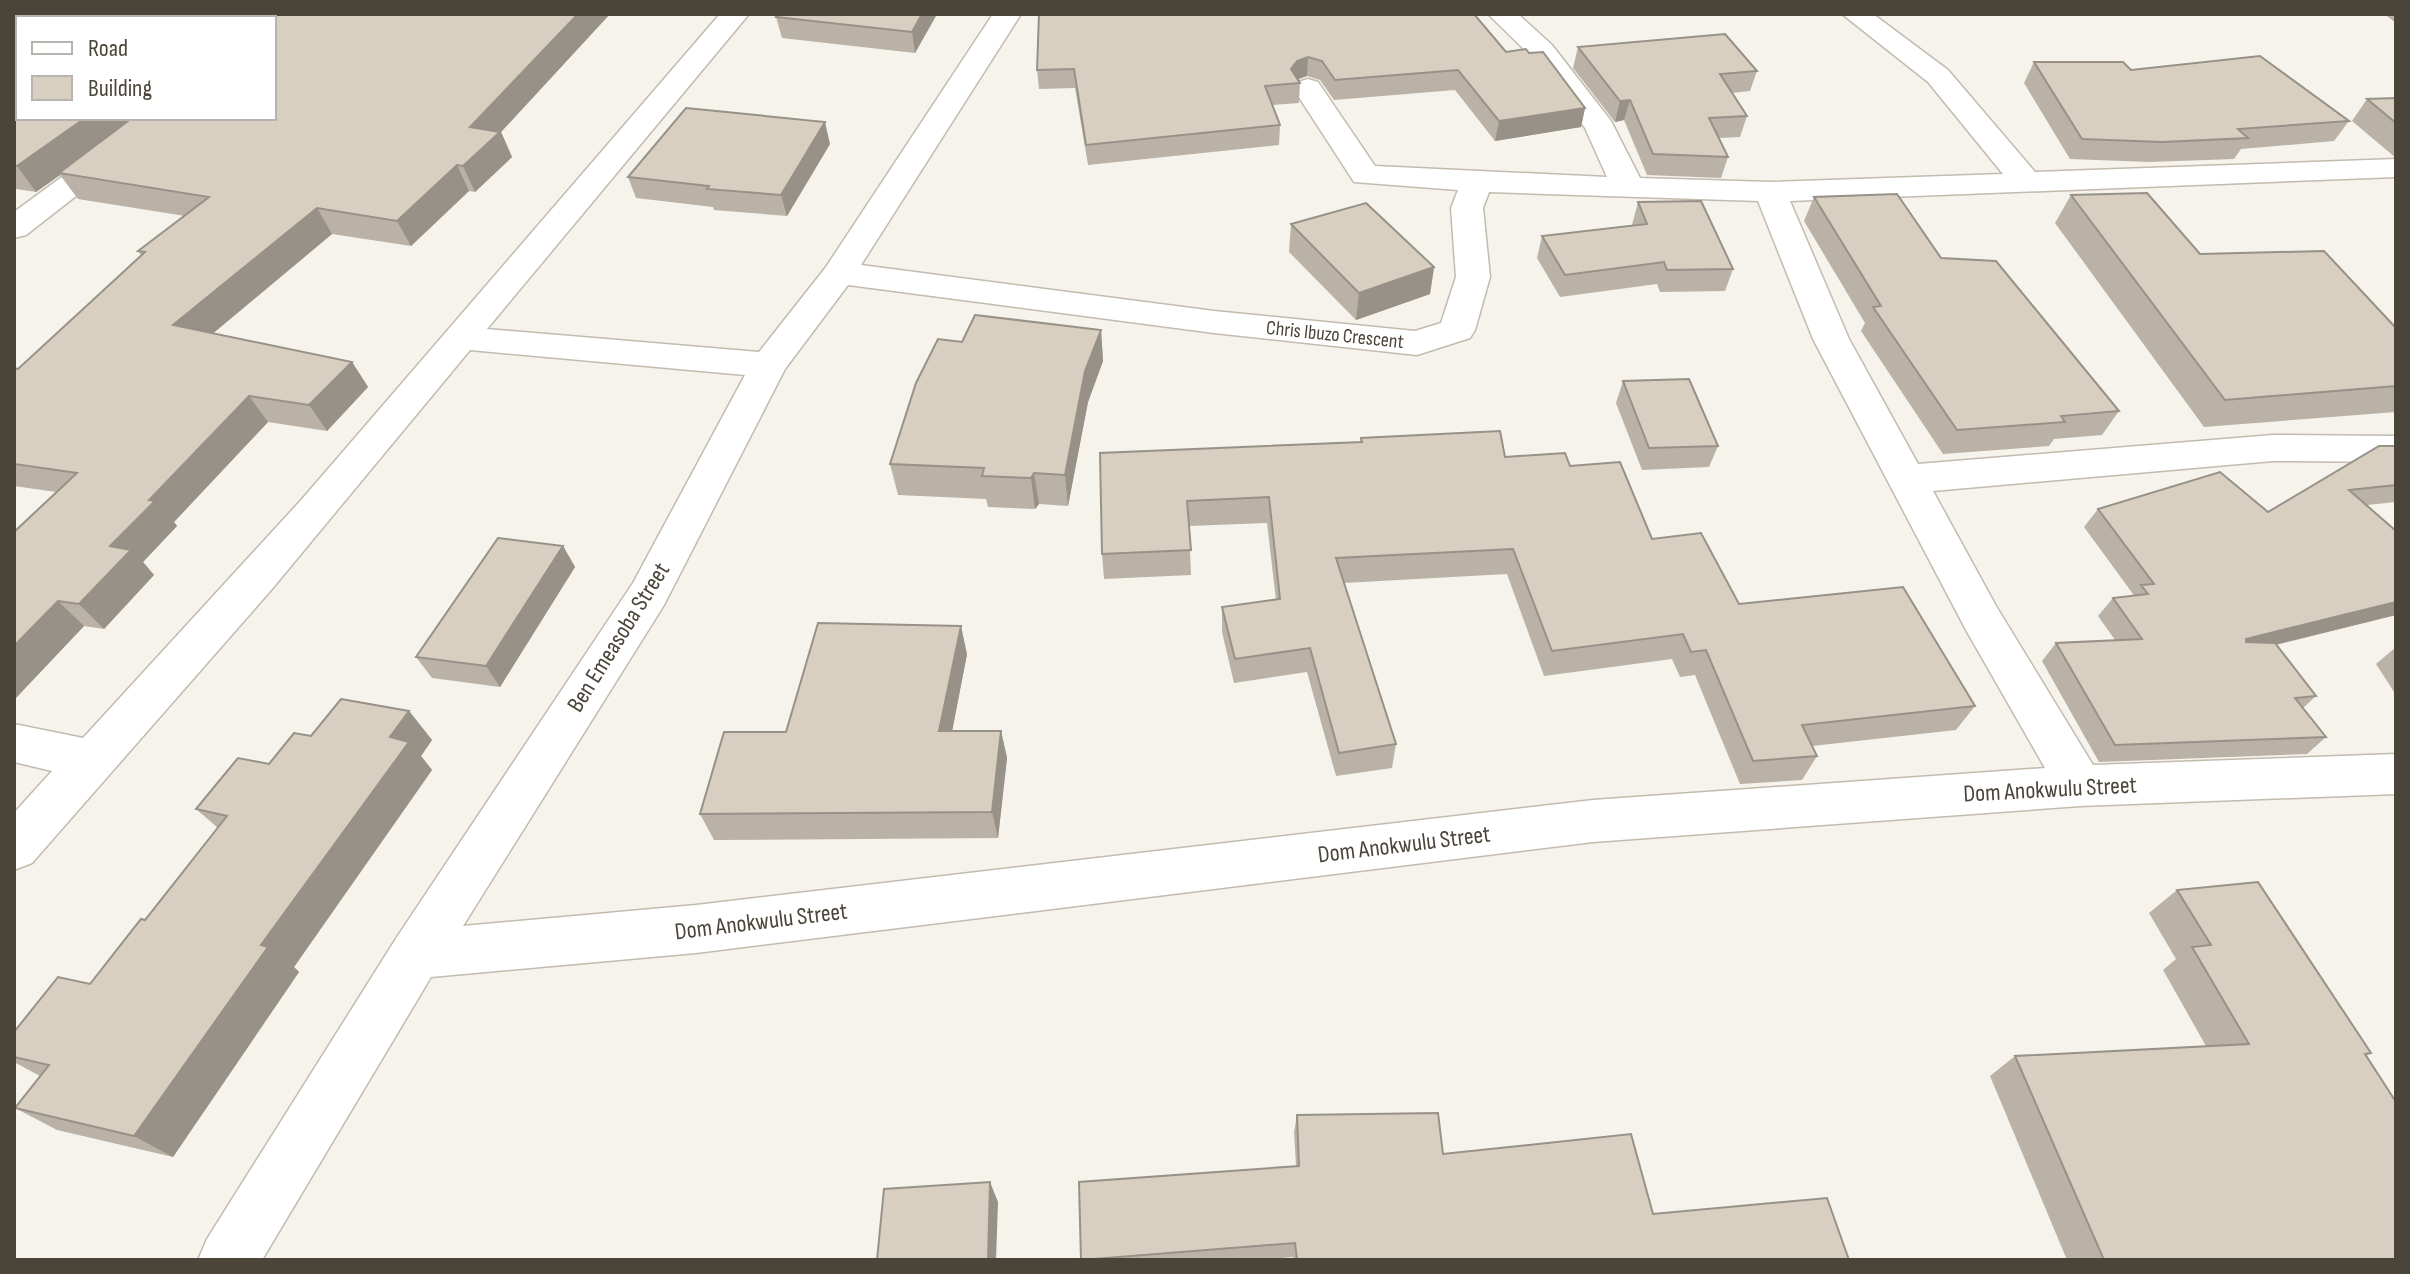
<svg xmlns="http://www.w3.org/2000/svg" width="2410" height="1274" viewBox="0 0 2410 1274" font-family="'Sofia Sans Condensed',sans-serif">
<rect width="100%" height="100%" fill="#f6f3ec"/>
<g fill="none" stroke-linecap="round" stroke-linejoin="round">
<defs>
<g id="street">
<path d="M720,14H749L487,329L759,352L826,267L993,14H1021L861,265L1214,311L1415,331L1441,323L1456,277L1451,208L1458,190L1354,182L1293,88L1298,82L1308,79L1318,82L1375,166L1607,177L1585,128L1532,57L1488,14H1518L1552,45L1611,121L1640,178L1770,182L2003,174L1928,82L1842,14H1873L1948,70L2035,172L2396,159V177L1790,201L1849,339L1918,464L2273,435L2396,436V462L2273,461L1933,491L1996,606L2093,765L2396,754V794L2080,806L1593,842L696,953L431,977L262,1260H198L207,1239L397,937L633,583L745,375L470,350L272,589L32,863L14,870V813L52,771L14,762V724L83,738L303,498ZM1489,192L1758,201L1813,339L1966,630L2045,768L1593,800L696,905L463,926L664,605L785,369L848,285L1214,333L1417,355L1470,338L1475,330L1490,277L1483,208Z"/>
<path d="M142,118H176L26,235L14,238V212Z"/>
</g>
</defs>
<use href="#street" stroke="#c2bbae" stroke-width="3"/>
<use href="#street" fill="#fff" fill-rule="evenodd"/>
</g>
<g fill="#bab2a6" fill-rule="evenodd">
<path d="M14,14H610L501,132L512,157L475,192L469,191L411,246L332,234L213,333L352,362L368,387L327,431L268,422L174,522L177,526L143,562L154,575L104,629L84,626L14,700V532L56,492L14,486V368L18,369L141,255L138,251L185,216L78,199L60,175L36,192L16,189L14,190ZM18,18H274V118H18Z"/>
<path d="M779,14H937L915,53L782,38L776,17Z"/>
<path d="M1039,14L1506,52L1585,108L1581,127L1495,141L1455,90L1334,100L1320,80L1307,76L1298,79L1300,83L1299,103L1272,105L1280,125L1279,145L1088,165L1075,88L1039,89L1037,70Z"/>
<path d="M2384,14H2396V23Z"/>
<path d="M1578,47L1757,71L1750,91L1732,93L1747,116L1740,137L1719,138L1728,157L1721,178L1647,175L1624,120L1615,122L1573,68Z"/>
<path d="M2034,62L2349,121L2334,141L2241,149L2234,159L2149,162L2070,159L2024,83Z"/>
<path d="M2396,98V158L2352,121L2367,99Z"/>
<path d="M830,144L787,216L714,210L713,207L636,198L628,177Z"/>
<path d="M2071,195L2200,254L2396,328V412L2204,427L2055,223Z"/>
<path d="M1814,197L1941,258L2119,411L2102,435L2054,439L2049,446L1943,454L1861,331L1865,323L1804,221Z"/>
<path d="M1638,202L1733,269L1725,291L1660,292L1657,284L1560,297L1537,258L1542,236L1632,225Z"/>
<path d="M1291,224L1434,267L1430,294L1356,320L1289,252Z"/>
<path d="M1101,330L1103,361L1088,402L1068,506L1039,504L1035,509L988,507L986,499L898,495L890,464L962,342Z"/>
<path d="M1623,381L1718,446L1709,467L1642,470L1616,403Z"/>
<path d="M1361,438L1570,466L1652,539L1739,604L1975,706L1956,730L1812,746L1817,756L1802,780L1740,784L1695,675L1680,677L1672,659L1544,676L1507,574L1344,583L1396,744L1392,768L1336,776L1307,672L1234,683L1222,632V607L1276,600L1267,523L1189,526L1191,575L1104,579L1102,554L1100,453L1360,442Z"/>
<path d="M2396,446V502L2367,505L2396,531V615L2276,645L2316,696L2303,708L2326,737L2307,754L2099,762L2042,661L2056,643L2115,640L2098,616L2113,598L2132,596L2133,594L2084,527L2098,509L2268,512Z"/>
<path d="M563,546L575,567L500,687L432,678L416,657Z"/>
<path d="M2396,647V695L2376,664Z"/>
<path d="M967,654L952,731H1001L1007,758L998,838L714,840L700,814L786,732Z"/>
<path d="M409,711L432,740L421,756L432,770L294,967L299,972L173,1157L57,1130L15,1108L40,1076L14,1062V1032L90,984L145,920L218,828L196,809L269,764L311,736Z"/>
<path d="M2177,890L2371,1053L2366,1056L2396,1260H2067L1990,1076L2015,1056L2206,1046L2163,970L2176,959L2149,913Z"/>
<path d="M1297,1115L1443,1154L1653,1214L1849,1260H1293V1257L1259,1260H1081L1296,1166L1294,1132Z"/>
</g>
<g fill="#979187">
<path d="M259,14H279L273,18H259Z"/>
<path d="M578,14H610L501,132L512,157L475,192L463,166L470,127Z"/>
<path d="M922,14H937L915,53L912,32Z"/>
<path d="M1308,57L1307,76L1296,80L1291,69L1297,61Z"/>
<path d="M1630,100L1624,120L1615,122L1620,101Z"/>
<path d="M1585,108L1581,127L1495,141L1499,121Z"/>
<path d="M85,118H137L59,173L60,175L36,192L17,166Z"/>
<path d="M825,122L830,144L787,216L781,195Z"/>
<path d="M457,165L469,191L411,246L397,221Z"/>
<path d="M317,208L332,234L192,351L173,325Z"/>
<path d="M1434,267L1430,294L1356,320L1359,293Z"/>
<path d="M1101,330L1103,361L1088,402L1068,506L1065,475L1085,371Z"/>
<path d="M352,362L368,387L327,431L309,405Z"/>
<path d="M249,396L268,422L174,522L177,526L143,562L154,575L104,629L79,604L110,546L149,500Z"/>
<path d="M1034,473L1039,504L1035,509L1031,478Z"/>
<path d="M563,546L575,567L500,687L486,666Z"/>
<path d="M58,601L84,626L14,700V646Z"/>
<path d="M2396,602V615L2229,656L2246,639Z"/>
<path d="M961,626L967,654L947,758L939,731Z"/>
<path d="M409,711L432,740L421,756L432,770L294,967L299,972L173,1157L134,1136L261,945L390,737Z"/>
<path d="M1001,731L1007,758L998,838L992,812Z"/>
<path d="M990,1182L998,1202L996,1260H988Z"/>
</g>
<g fill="#d8cfc1" stroke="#979187" stroke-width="2">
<path d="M14,14H259V18H18V118H85L17,166H14Z"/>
<path d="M278,14H578L470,127L500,132L463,166L457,165L397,221L317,208L173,325L352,362L309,405L249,396L149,500L155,501L110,546L131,550L79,604L58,601L14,646V532L77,473L14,464V368L18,369L145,252L138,251L209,197L59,173L132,118H274V18H272Z"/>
<path d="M779,14H922L912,32L776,17Z"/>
<path d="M1039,14H1474L1506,52L1526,49L1529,53L1543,52L1585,108L1499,121L1458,70L1335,80L1322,61L1308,57L1297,61L1291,69L1300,83L1265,86L1280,125L1086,145L1074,69L1037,70Z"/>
<path d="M1725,34L1757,71L1720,74L1747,116L1709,118L1728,157L1653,154L1630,100L1620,101L1578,47Z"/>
<path d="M2260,56L2349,121L2238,129L2248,138L2162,142L2082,139L2034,62H2123L2131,70Z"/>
<path d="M2396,98V123L2367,99Z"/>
<path d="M686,108L825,122L781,195L707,189L709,186L628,177Z"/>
<path d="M2147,193L2200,254L2324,251L2396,328V386L2225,400L2071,195Z"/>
<path d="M1897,194L1941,258L1996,261L2119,411L2061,416L2065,422L1957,430L1873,307L1881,306L1814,197Z"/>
<path d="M1701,201L1733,269L1667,270L1664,262L1565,275L1542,236L1647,224L1638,202Z"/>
<path d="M1366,203L1434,267L1359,293L1291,224Z"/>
<path d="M975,315L1101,330L1085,371L1065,475L1034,473L1031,478L982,476L984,468L890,464L916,383L938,339L962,342Z"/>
<path d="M1689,379L1718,446L1649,448L1623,381Z"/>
<path d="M1500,431L1505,457L1565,453L1570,466L1620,462L1652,539L1701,533L1739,604L1903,587L1975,706L1802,725L1817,756L1753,761L1706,650L1691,652L1683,634L1552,651L1513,549L1336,558L1396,744L1339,753L1310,648L1235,659L1222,607L1280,599L1269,497L1187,501L1191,550L1102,554L1100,453L1362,442L1361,438Z"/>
<path d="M2379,446H2396V485L2349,490L2396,531V602L2246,639V642L2275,643L2316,696L2295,698L2326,737L2115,745L2056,643L2142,639L2113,598L2148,594L2141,585L2154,584L2098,509L2220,472L2268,512Z"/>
<path d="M498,538L563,546L486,666L416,657Z"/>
<path d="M818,623L961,626L939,731H1001L992,812L700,814L724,732H786Z"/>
<path d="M341,699L409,711L390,737L409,742L261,945L268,947L134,1136L15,1108L49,1065L14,1057V1032L58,977L90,984L141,919L145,920L227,816L196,809L238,758L269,764L294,733L311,736Z"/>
<path d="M2258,882L2371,1053L2365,1054L2396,1102V1260H2104L2015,1056L2249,1044L2192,947L2211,945L2177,890Z"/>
<path d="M1438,1113L1443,1154L1631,1134L1653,1214L1827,1198L1849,1260H1297L1295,1243L1081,1260L1079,1182L1299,1166L1297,1115Z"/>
<path d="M990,1182L988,1260H877L884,1189Z"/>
</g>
<g text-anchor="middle" stroke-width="7" stroke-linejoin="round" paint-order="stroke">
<g font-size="20" fill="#4b4439" stroke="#fff">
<text transform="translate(1335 334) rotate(6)" y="7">Chris Ibuzo Crescent</text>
</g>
<g font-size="24" fill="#4b4439" stroke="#fff">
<text transform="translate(618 637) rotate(-58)" y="8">Ben Emeasoba Street</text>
<text transform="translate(2050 789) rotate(-3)" y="8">Dom Anokwulu Street</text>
<text transform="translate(1404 844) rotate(-7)" y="8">Dom Anokwulu Street</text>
<text transform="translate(761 921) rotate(-7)" y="8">Dom Anokwulu Street</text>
</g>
</g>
<rect width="2410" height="1274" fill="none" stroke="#4b4439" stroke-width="32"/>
<rect x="16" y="16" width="260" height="104" fill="#ffffff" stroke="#b7b4b0" stroke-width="2"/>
<rect x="32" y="42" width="40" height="12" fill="#ffffff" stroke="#b7b4b0" stroke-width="2"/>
<text x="88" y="56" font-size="24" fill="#4b4439">Road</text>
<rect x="32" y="76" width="40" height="24" fill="#d8cfc1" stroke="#b7b4b0" stroke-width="2"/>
<text x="88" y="96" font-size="24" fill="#4b4439">Building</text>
</svg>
